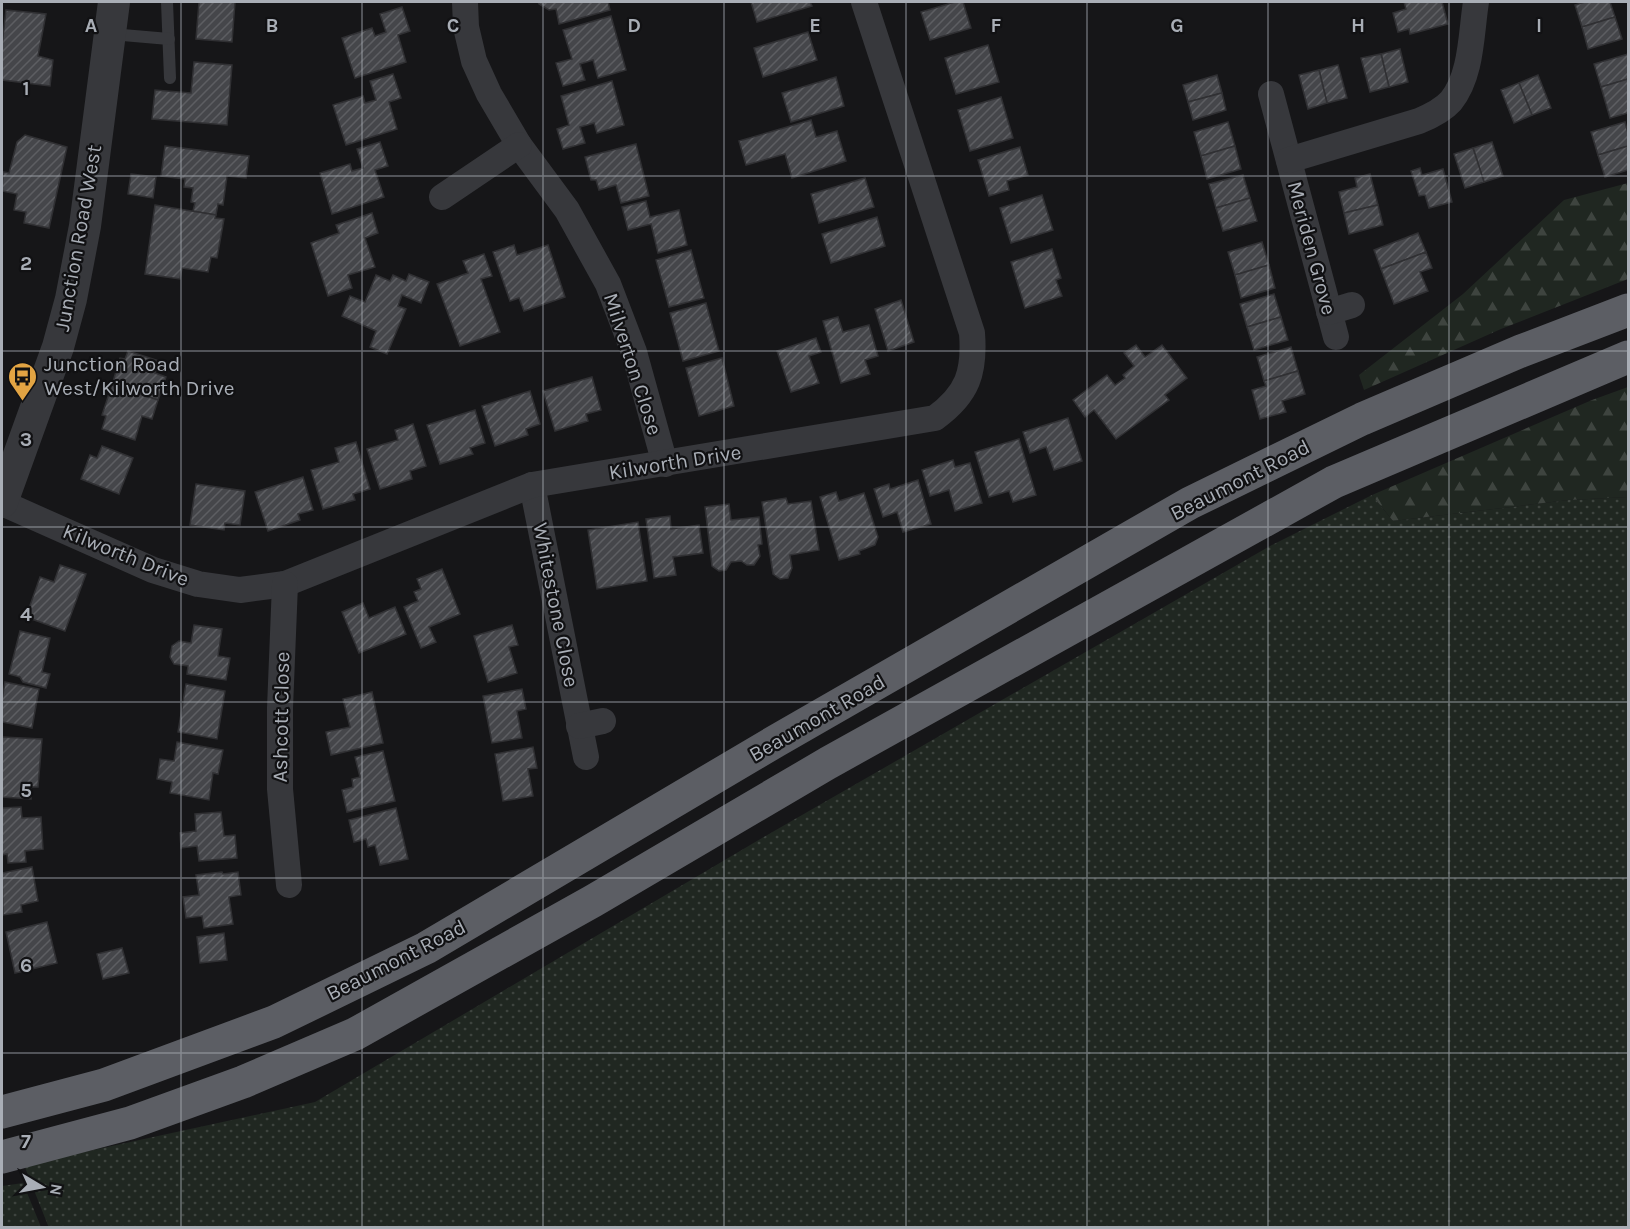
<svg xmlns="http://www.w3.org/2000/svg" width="1630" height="1229" font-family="Karla,sans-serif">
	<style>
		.grass { fill: url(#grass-dots) }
		.forest { fill: url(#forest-firs) }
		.building { fill: url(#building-hatch); stroke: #303033; stroke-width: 1.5 }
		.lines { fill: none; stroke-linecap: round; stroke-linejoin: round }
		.service { stroke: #37383c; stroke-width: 12 }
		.minor { stroke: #37383c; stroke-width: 26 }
		.tertiary { stroke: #37383c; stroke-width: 32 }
		.trunk { stroke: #5c5e64; stroke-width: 33 }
		.grid { fill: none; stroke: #a9aeb6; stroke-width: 1.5; stroke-opacity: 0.55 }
		.labels { text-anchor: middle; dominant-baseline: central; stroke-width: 4.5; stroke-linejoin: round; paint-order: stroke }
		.street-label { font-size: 21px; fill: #a9aeb6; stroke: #111113 }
		.poi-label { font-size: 21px; fill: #a9aeb6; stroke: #111113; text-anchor: start }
		.grid-label { font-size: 20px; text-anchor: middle; font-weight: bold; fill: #a9aeb6; stroke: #111113; stroke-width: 4.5; stroke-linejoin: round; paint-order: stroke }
	</style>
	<defs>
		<pattern id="grass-dots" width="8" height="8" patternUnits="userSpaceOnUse" patternTransform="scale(1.5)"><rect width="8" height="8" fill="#202721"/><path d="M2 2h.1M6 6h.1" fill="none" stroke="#3e443f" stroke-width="1.8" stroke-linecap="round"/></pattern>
		<pattern id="forest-firs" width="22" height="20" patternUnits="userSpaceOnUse" patternTransform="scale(1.5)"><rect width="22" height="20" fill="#202721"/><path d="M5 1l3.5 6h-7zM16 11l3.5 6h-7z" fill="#3e443f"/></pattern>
		<pattern id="building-hatch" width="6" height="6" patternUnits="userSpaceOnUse" patternTransform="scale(1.5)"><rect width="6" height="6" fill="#45464a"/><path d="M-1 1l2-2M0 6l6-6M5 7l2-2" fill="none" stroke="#5d5e62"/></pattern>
	</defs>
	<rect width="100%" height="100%" fill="#161618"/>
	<!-- grass -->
	<g class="grass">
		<path d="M1372 495 1393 521 1569 500 1628 497V1227L49 1228 24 1165 315 1102 762 838 1270 546Z"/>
		<path d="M23 1183 41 1227H2V1186Z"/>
	</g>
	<!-- forest -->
	<g class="forest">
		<path d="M1628 183V279L1501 329 1364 390 1359 375 1463 294 1564 200Z"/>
		<path d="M1628 387V497L1569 500 1393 521 1372 495 1592 400Z"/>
	</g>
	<!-- building -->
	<g class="building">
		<path d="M199 2H235L232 42 196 39Z"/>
		<path d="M538 2H608L610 10 559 24 556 9 549 10 539 4Z"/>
		<path d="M751 2H810L812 6 757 22Z"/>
		<path d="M955 2H963L971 28 930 40 921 12Z"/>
		<path d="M1404 2H1442L1448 24 1410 34 1409 29 1398 32 1393 13 1406 9Z"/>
		<path d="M1585 2H1610L1615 17 1582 27 1575 5Z"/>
		<path d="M402 7 410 31 398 35 406 62 355 78 342 38 372 28 375 36 386 32 380 14Z"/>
		<path d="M6 10 46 14 38 56 53 60 50 86 2 80V46Z"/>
		<path d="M611 16 626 70 598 78 593 60 580 64 585 80 563 86 556 63 572 59 563 30Z"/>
		<path d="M1615 17 1622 39 1588 49 1582 27Z"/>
		<path d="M808 32 817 60 763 77 754 48Z"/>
		<path d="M988 45 999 82 956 94 945 58Z"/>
		<path d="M1400 49 1408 82 1389 87 1381 54Z"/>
		<path d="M1381 54 1389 87 1370 92 1361 58Z"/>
		<path d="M1628 54V79L1601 87 1594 64Z"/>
		<path d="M194 62 232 65 227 125 152 119 155 90 191 93Z"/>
		<path d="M1338 65 1347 98 1327 103 1319 70Z"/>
		<path d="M1319 70 1327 103 1308 109 1299 75Z"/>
		<path d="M393 74 401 98 389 102 397 129 346 145 333 105 363 96 365 103 376 100 370 81Z"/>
		<path d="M1217 75 1222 93 1188 102 1183 85Z"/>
		<path d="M1538 75 1551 108 1532 115 1519 83Z"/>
		<path d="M836 77 844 106 791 122 782 93Z"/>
		<path d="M1628 79V113L1610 118 1601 87Z"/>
		<path d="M612 81 624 125 597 133 594 123 580 127 585 143 563 149 557 129 569 125 561 96Z"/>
		<path d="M1519 83 1532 115 1514 123 1501 90Z"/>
		<path d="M1222 93 1226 110 1193 120 1188 102Z"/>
		<path d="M1001 97 1013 138 970 151 958 110Z"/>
		<path d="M811 120 816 137 837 131 846 161 792 178 785 154 746 165 739 141Z"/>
		<path d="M1228 122 1235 146 1201 156 1194 132Z"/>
		<path d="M1625 122 1628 133V146L1598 155 1591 132Z"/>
		<path d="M25 135 67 147 49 228 24 223 26 212 14 210 17 194 2 191 3 172 9 173 17 142Z"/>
		<path d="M380 142 388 166 375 170 384 197 332 214 320 173 350 164 352 171 363 168 357 149Z"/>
		<path d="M1492 142 1503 176 1484 182 1473 148Z"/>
		<path d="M636 144 649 196 621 203 616 185 599 190 596 180H591L585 157Z"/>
		<path d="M165 146 249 156 246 178 227 176 223 205 218 204 216 215 193 211 195 203 191 202 193 188 184 187 185 179 161 176Z"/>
		<path d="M1235 146 1241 169 1207 179 1201 156Z"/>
		<path d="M1628 146V170L1605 177 1598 155Z"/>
		<path d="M1020 147 1028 175 1007 181 1009 190 989 196 978 160Z"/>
		<path d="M1473 148 1484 182 1465 188 1454 154Z"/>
		<path d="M1420 168 1422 175 1443 169 1452 202 1429 208 1425 195 1419 196 1411 171Z"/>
		<path d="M131 174 156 177 153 198 128 194Z"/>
		<path d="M1370 174 1378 205 1344 213 1339 192 1357 187 1355 178Z"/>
		<path d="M1243 175 1250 198 1216 208 1209 184Z"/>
		<path d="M865 178 874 207 819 223 811 194Z"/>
		<path d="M1042 195 1053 230 1011 243 1000 208Z"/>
		<path d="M1250 198 1257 221 1223 231 1216 208Z"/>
		<path d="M646 201 650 217 679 210 687 245 658 253 651 224 628 230 622 207Z"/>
		<path d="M155 205 216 215 215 218 224 219 217 258 211 257 208 272 182 268 180 279 145 274Z"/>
		<path d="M1378 205 1383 225 1349 234 1344 213Z"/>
		<path d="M372 213 378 233 365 238 375 267 348 275 352 288 328 296 311 243 339 233 336 225Z"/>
		<path d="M877 217 885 246 831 263 822 234Z"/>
		<path d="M1418 233 1426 252 1381 269 1374 250Z"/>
		<path d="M1262 242 1269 265 1235 275 1228 252Z"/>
		<path d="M514 245 517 255 548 245 565 297 524 311 519 298 510 301 493 252Z"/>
		<path d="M1052 249 1061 278 1056 280 1062 296 1025 308 1011 262Z"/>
		<path d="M691 250 704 298 669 307 656 260Z"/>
		<path d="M1426 252 1432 268 1420 272 1428 291 1394 304 1381 269Z"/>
		<path d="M484 254 492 276 481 279 500 332 460 346 437 284 468 273 463 261Z"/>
		<path d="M1269 265 1275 288 1241 298 1235 275Z"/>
		<path d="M409 274 429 282 421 303 402 295 398 306 406 309 387 354 370 347 376 331 342 316 350 296 365 302 376 275 390 281 393 275 406 281Z"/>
		<path d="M1274 294 1281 317 1247 327 1240 304Z"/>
		<path d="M901 300 914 342 888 351 875 309Z"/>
		<path d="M706 303 719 351 683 361 670 313Z"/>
		<path d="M838 317 843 332 869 325 878 356 865 360 870 374 841 383 823 321Z"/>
		<path d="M1281 317 1288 340 1254 350 1247 327Z"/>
		<path d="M816 338 821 352 809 356 819 383 791 392 777 351Z"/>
		<path d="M1136 345 1145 357 1162 345 1187 378 1165 395 1169 400 1116 439 1094 410 1085 417 1073 400 1107 375 1115 385 1125 378 1123 375 1134 366 1124 353Z"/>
		<path d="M1291 347 1298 371 1264 381 1257 357Z"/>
		<path d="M128 351 159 361 155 373 166 377 158 400 112 385 120 358 125 359Z"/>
		<path d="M722 358 734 406 699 416 686 368Z"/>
		<path d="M1298 371 1305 394 1282 401 1286 412 1260 419 1252 390 1266 386 1264 381Z"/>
		<path d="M592 377 601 410 586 414 588 421 555 431 543 391Z"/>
		<path d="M112 385 158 400 152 419 142 416 135 440 102 429 106 416 102 415Z"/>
		<path d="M530 391 540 424 526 429 528 435 495 446 482 406Z"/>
		<path d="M475 410 485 443 470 448 473 454 440 464 427 425Z"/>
		<path d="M1068 418 1082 461 1054 470 1046 447 1030 453 1023 432Z"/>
		<path d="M413 424 426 466 410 471 412 479 380 489 367 449 398 440 395 430Z"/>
		<path d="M1019 439 1036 495 1013 502 1009 491 989 497 975 452Z"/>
		<path d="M356 442 370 489 353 494 355 500 323 509 311 470 339 462 335 448Z"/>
		<path d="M102 446 133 458 119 494 81 479 90 455 97 458Z"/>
		<path d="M953 460 955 467 970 463 982 503 955 511 949 490 930 496 922 470Z"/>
		<path d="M303 477 313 510 298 514 300 520 268 531 255 492Z"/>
		<path d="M918 480 931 524 903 532 897 512 883 517 874 489 889 484 890 489Z"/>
		<path d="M196 484 245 491 240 525 225 523 224 530 190 525Z"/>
		<path d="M836 492 839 501 864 493 878 537 875 545 859 551 860 554 839 560 820 497Z"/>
		<path d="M786 498 788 504 811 501 819 550 790 555 792 568 788 578 780 579 773 574 762 502Z"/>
		<path d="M729 504 731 520 759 517 762 544 758 545 760 556 754 565H747L741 561 731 562 726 570 719 571 712 566 705 507Z"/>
		<path d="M670 516 671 529 699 525 703 553 673 557 676 575 654 578 646 519Z"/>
		<path d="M638 522 647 581 597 589 588 530Z"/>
		<path d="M60 565 86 574 65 631 26 617 40 577 54 582Z"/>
		<path d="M442 569 460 614 429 627 436 642 421 648 404 607 418 601 414 592 421 589 417 579Z"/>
		<path d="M363 603 369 618 395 607 406 634 359 653 342 612Z"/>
		<path d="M194 625 222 629 218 656 230 658 226 680 187 674 188 666 174 664 170 657 172 646 179 641 191 643Z"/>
		<path d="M512 625 518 645 509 647 517 673 488 682 474 636Z"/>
		<path d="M20 631 50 638 42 672 50 674 46 688 23 682 20 677 9 674Z"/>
		<path d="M5 682 39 689 32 728 2 722V700Z"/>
		<path d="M186 684 225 691 217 739 178 732Z"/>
		<path d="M522 689 526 709 517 711 522 738 492 743 483 696Z"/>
		<path d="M372 692 383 743 331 755 326 732 350 727 343 699Z"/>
		<path d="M2 737 42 739 38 787H31V799L2 797Z"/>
		<path d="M177 742 223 750 218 774 213 773 209 800 170 793 172 782 157 779 160 759 174 761Z"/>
		<path d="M533 747 537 768 528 769 533 796 503 801 495 754Z"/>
		<path d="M383 751 395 801 347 812 342 790 353 787 352 779 360 777 355 757Z"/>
		<path d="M21 807 22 818 41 817 43 849 25 851 26 862 8 863 7 854 2 855V808Z"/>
		<path d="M396 808 408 859 380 865 375 845 368 847 366 839 354 842 349 820Z"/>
		<path d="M221 812 224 836 235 835 237 858 199 861 197 846 181 848 180 833 196 831 195 814Z"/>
		<path d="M32 867 38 901 21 905 22 912 3 915 2 873Z"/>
		<path d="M222 872 223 874 238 872 241 895 229 897 233 924 204 928 202 916 186 918 183 897 199 895 196 875Z"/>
		<path d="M47 922 57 963 15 973 6 932Z"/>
		<path d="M224 933 227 960 200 963 197 937Z"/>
		<path d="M122 948 129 973 103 979 97 954Z"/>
	</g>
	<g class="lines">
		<!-- service -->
		<g class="service">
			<path d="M167 2 170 78"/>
			<path d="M111 34 169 39"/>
		</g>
		<!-- minor -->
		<g class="minor">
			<path d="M465 2 466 27 474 61 489 94 519 145 567 210 608 284 634 352 665 464"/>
			<path d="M1271 94 1336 337"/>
			<path d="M1289 160 1419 121C1431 116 1443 110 1451 101 1472 75 1471 33 1476 2"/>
			<path d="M442 197 519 145"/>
			<path d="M1329 312 1352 305"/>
			<path d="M532 485 586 757"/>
			<path d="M2 503 153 570 198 584 240 590 285 584 532 485 935 418C968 394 975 372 972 333L864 2"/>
			<path d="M285 584 280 708V789L289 885"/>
			<path d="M579 726 603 721"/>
		</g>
		<!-- tertiary -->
		<path class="tertiary" d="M2 502 58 347 71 299 85 226 114 2"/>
		<!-- trunk -->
		<g class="trunk">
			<path d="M2 1112 104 1085 274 1022 426 948 776 741 1190 503 1362 419 1521 351 1628 310"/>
			<path d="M2 1157 130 1123 243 1082 355 1034 593 901 828 763 1334 482 1628 357"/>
		</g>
	</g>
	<!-- grid -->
	<path class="grid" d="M181 2V1228M362 2V1228M543 2V1228M724 2V1228M906 2V1228M1087 2V1228M1268 2V1228M1449 2V1228M2 176H1628M2 351H1628M2 527H1628M2 702H1628M2 878H1628M2 1053H1628"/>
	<!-- icons -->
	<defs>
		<symbol id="bus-pin" viewBox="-11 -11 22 30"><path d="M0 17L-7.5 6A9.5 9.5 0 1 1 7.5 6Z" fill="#e2a443" stroke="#111113"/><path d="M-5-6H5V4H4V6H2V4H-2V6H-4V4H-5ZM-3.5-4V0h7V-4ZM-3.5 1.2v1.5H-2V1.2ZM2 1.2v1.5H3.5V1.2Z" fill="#111"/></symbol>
	</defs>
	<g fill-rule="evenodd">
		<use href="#bus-pin" x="6" y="360" width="33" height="45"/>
	</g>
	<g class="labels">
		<!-- street labels -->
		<g class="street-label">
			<text transform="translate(78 238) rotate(-80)">Junction Road West</text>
			<text transform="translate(1312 248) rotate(75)">Meriden Grove</text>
			<text transform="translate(633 364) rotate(72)">Milverton Close</text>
			<text transform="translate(675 462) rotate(-9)">Kilworth Drive</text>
			<text transform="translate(1240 480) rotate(-27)">Beaumont Road</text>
			<text transform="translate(126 555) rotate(22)">Kilworth Drive</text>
			<text transform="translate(556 605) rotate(79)">Whitestone Close</text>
			<text transform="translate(281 717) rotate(-89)">Ashcott Close</text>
			<text transform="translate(817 718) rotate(-30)">Beaumont Road</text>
			<text transform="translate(396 960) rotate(-27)">Beaumont Road</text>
		</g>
		<!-- poi labels -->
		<g class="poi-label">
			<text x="44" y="364">Junction Road<tspan x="44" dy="24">West/Kilworth Drive</tspan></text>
		</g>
	</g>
	<g class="grid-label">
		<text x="91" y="32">A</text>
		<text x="272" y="32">B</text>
		<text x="453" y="32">C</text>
		<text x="634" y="32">D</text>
		<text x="815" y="32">E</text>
		<text x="996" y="32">F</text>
		<text x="1177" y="32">G</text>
		<text x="1358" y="32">H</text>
		<text x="1539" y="32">I</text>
		<text x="26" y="95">1</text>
		<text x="26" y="270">2</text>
		<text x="26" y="446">3</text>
		<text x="26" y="621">4</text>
		<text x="26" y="797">5</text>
		<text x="26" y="972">6</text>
		<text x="26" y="1148">7</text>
	</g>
	<!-- border -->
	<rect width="1630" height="1229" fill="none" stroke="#a9aeb6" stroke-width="6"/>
	<!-- north arrow -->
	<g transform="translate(42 1187) rotate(100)" stroke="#111113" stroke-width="4.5" paint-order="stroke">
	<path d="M0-4.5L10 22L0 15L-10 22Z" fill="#a9aeb6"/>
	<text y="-9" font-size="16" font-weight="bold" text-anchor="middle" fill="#a9aeb6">N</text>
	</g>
</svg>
